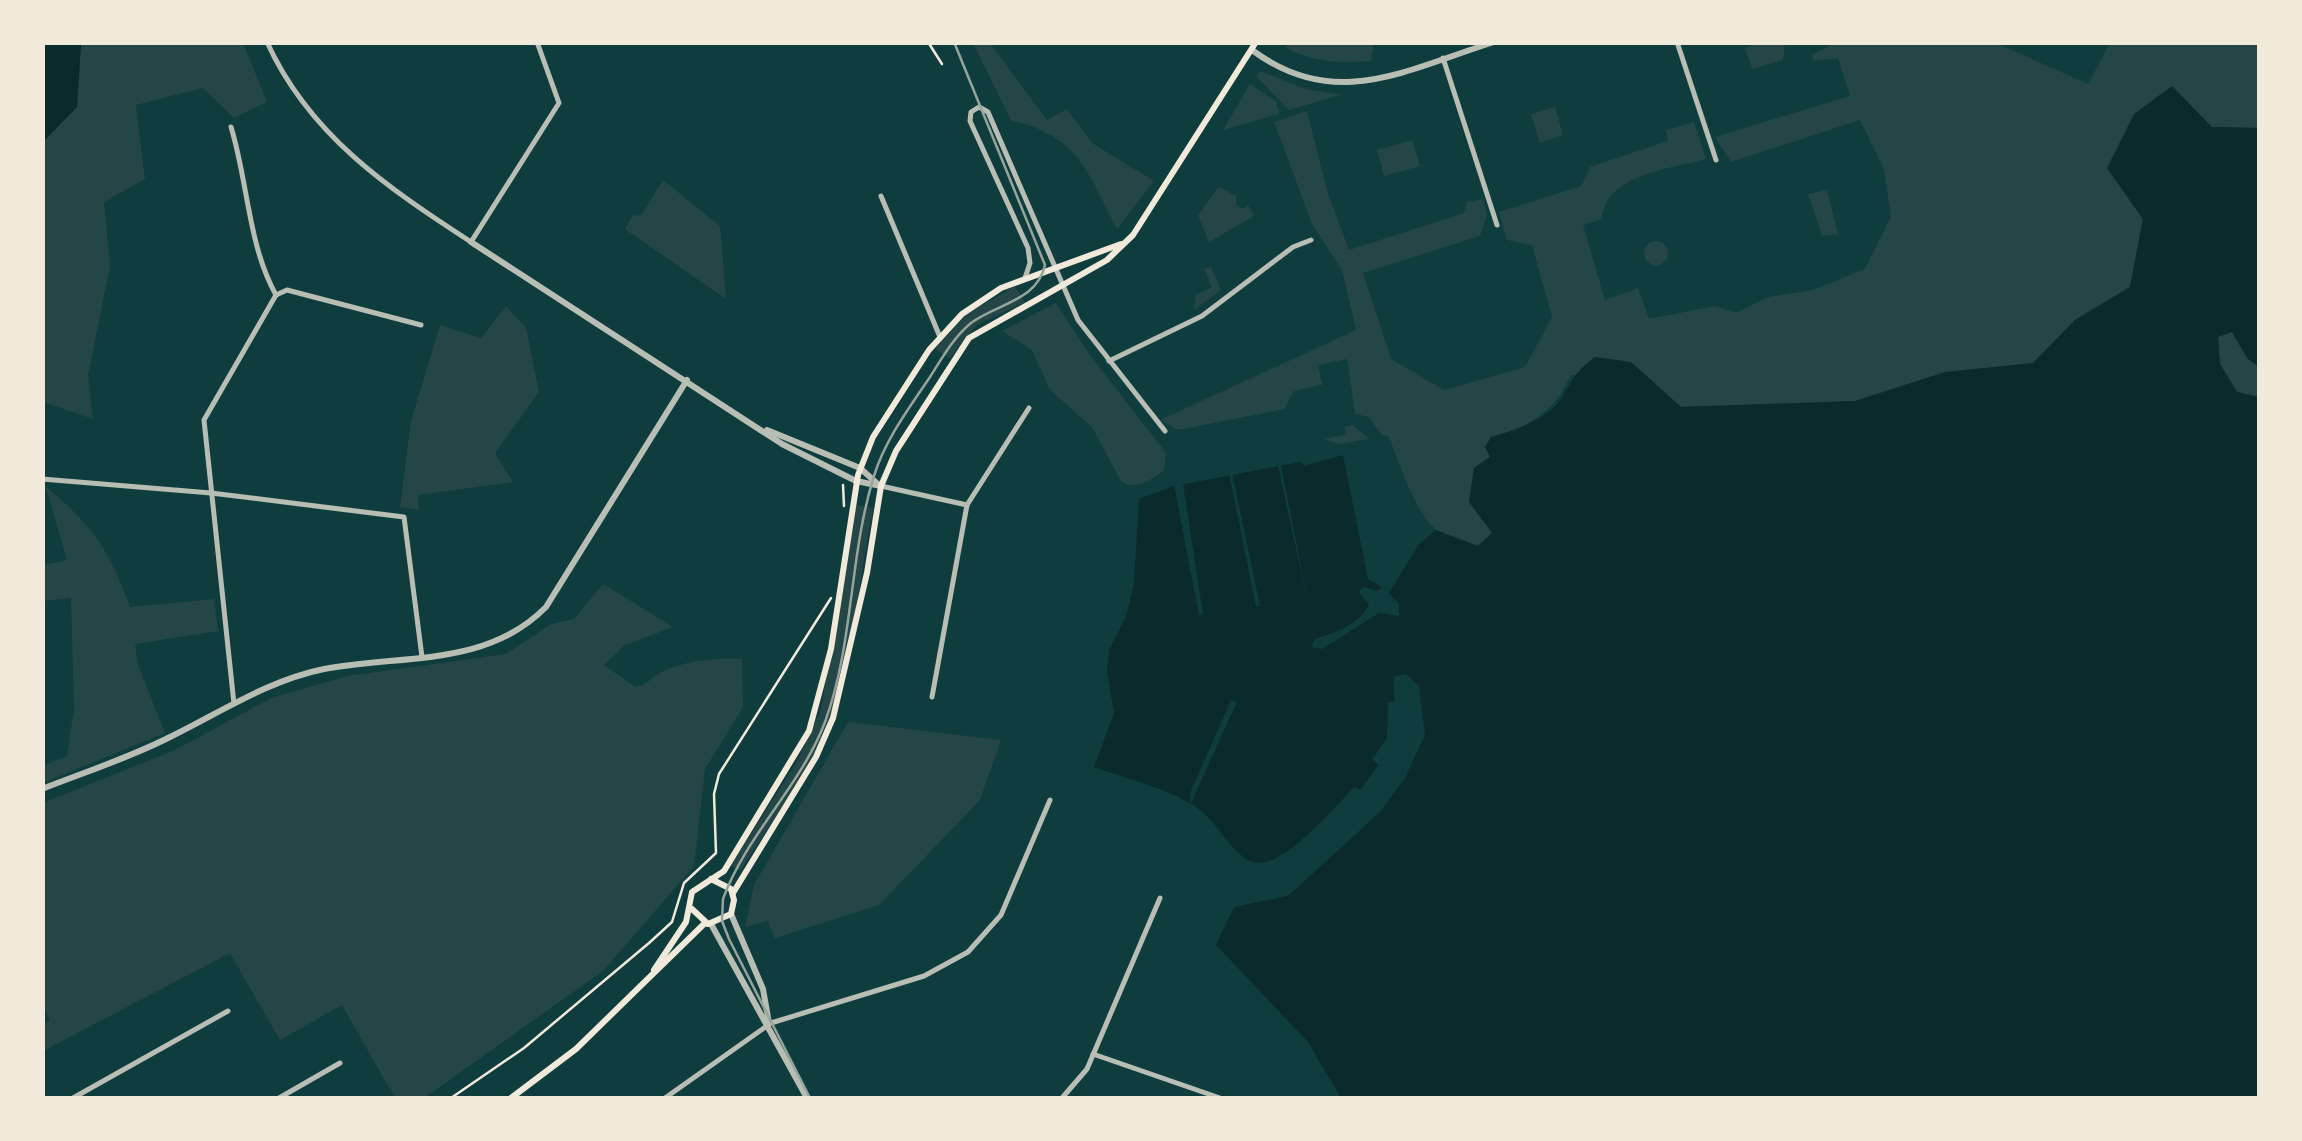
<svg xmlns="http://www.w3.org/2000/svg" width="2302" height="1141" font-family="'Public Sans',sans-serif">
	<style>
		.green { fill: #244646 }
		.water { fill: #0a2a2b }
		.pier { fill: #0f3d3e }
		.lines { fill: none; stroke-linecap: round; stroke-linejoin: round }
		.path { stroke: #f1e9da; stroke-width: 2.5 }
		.minor { stroke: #b8beb3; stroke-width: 5 }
		.tertiary { stroke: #b8beb3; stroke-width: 6 }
		.secondary { stroke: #f1e9da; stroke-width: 6 }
		.tram { stroke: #97a49c; stroke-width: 2.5 }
	</style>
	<rect width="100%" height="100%" fill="#0f3d3e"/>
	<!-- green -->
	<g class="green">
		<path d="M81 43H243L267 102 234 118 203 88 136 105 145 179 104 202 110 266 88 376 93 419 43 402 42 142 77 107Z"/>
		<path d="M973 43H990L1047 120 1067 109 1092 143 1154 181 1117 229C1087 172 1080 137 1011 120Z"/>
		<path d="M1290 43V42L1374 43 1371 61C1340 63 1315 63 1286 48Z"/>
		<path d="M1757 43H1785L1783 60 1752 69 1745 49Z"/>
		<path d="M1834 43H1996L2088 84 2110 43H2259L2260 128 2211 127 2172 86 2107 168 2143 219 2130 287 2075 320 2034 363 1855 401 1681 407 1631 362 1570 376C1556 411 1527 428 1491 437L1485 447 1490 457 1474 468 1470 502 1493 533 1478 546C1419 545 1408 479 1388 436L1382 435 1369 417 1355 414 1347 359 1318 365 1322 385 1294 391 1284 409 1178 430 1160 420 1356 330 1342 270 1312 224 1274 122 1307 111 1328 194 1349 250 1464 213 1467 202 1483 199 1487 215 1480 236 1363 273 1391 359 1444 390 1525 367 1552 317 1532 245 1507 240 1499 212 1581 186 1590 167 1668 141 1666 130 1694 122 1706 159C1671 169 1605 174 1602 219L1583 225 1605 300 1638 288 1649 319 1715 306 1736 313 1768 297 1813 290 1865 269 1891 217 1884 169 1860 120 1731 162 1715 137 1850 96 1838 58 1814 61 1812 55Z"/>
		<path d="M1260 71 1306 89 1340 95 1289 110 1256 76Z"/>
		<path d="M1250 84 1276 101 1279 114 1223 130Z"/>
		<path d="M1555 107 1563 135 1540 143 1531 114Z"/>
		<path d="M1412 140 1420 166 1384 176 1377 150Z"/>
		<path d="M663 180 720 226 726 299 625 229 633 215 641 216Z"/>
		<path d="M1219 187 1236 196V205L1243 209 1248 205 1254 216 1209 242 1198 215Z"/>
		<path d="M1827 190 1838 234 1822 236 1808 194Z"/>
		<circle cx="1656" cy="253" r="12"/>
		<path d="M1211 267 1221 290 1194 310 1196 295 1212 287 1204 269Z"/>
		<path d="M1015 286 1025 302 977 325 950 358 935 349 966 315Z"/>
		<path d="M1056 303 1089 354 1166 453 1164 471C1150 479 1137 492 1121 481L1092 427 1050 390 1032 350 1002 331Z"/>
		<path d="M506 306 526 328 539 392 495 453 513 482 418 495 419 510 400 507 411 421 440 325 481 338Z"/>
		<path d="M2232 331 2247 358 2259 367V397L2237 392 2220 364 2218 337Z"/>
		<path d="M1353 425 1369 439 1338 444 1325 439 1345 435V427Z"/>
		<path d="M46 487C91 523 111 553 130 607L214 599 218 631 135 644 138 665 165 733 43 783V766L67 756 74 709 71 598 43 601V565L67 560Z"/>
		<path d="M856 505 873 508C858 585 852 667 821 740 801 786 767 829 740 871L731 865 797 762 821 709Z"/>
		<path d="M603 584 673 627 625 645 604 665 635 687C648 685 651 677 662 672 687 660 715 658 742 659L743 707 705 769 694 866 603 971 424 1098H395L342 1005 280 1040 230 953 43 1051V1025L50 1020 42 1004 43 803 175 750 271 698 347 676 506 654 551 624 574 619Z"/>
		<path d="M848 722 1001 740 980 800 879 905 775 938 768 921 745 927 754 885Z"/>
	</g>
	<!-- water -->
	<g class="water">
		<path d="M43 42 81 44 77 107 43 142Z"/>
		<path d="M2172 86 2212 127 2259 128V367L2247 358 2232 332 2218 337 2220 364 2237 392 2259 397V1098H1341L1308 1042 1216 945 1234 907 1288 896 1380 812 1405 778 1425 735 1419 686 1406 674 1394 677C1392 690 1396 704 1395 718 1394 745 1376 769 1360 790L1354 787C1334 808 1276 878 1248 860 1228 848 1219 825 1200 810 1172 789 1127 779 1094 767L1114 713 1107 672 1109 650 1127 614 1134 583 1139 499 1174 486 1301 462 1304 466 1343 455 1368 579 1381 587 1378 591 1363 587 1359 592 1369 605C1359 625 1335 633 1315 639L1311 647 1322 649 1379 613 1399 616V604L1389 593 1419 544 1436 530 1478 546 1492 533 1469 502 1474 468 1490 457 1485 447 1491 437C1512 432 1548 419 1561 399 1575 377 1572 375 1595 357L1631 362 1681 407 1855 401 1945 372 2033 363 2075 320 2130 287 2143 219 2107 168 2134 114Z"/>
	</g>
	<!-- pier -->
	<g class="pier">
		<path d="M1281 464V466L1310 612 1278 466Z"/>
		<path d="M1232 473 1260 606 1256 607 1229 473Z"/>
		<path d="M1183 484 1203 614 1199 615 1174 485Z"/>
		<path d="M1231 700 1237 702 1189 807 1191 791Z"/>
		<path d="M1388 702H1400V721L1395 747 1382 767 1372 760 1387 738Z"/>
	</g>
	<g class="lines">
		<!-- path -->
		<g class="path">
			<path d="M928 42 942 64"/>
			<path d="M843 485 844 506"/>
			<path d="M451 1098 524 1048 649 943 672 922 684 883 716 853 714 794 719 774 831 598"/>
		</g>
		<!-- minor -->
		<g class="minor">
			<path d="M267 42C309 135 388 188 471 242L559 103 537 42"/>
			<path d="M1677 42 1716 160"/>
			<path d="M1443 58 1497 225"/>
			<path d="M231 127C248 182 248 245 276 295L204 420 234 704"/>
			<path d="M881 196 940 337"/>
			<path d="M1025 278 1030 263 1028 248 970 121 971 112 979 107 988 112 1078 320 1165 431"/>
			<path d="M276 295 287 290 421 325"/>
			<path d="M1109 361 1202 316 1293 247 1311 240"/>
			<path d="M42 479 211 493 404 517 422 657"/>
			<path d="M881 486 967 505 1029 408"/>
			<path d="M932 697 967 505"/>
			<path d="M1093 1054 1220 1098"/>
			<path d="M73 1098 228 1011"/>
			<path d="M279 1098 340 1063"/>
			<path d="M665 1098 771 1023 924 976 968 952 1001 915 1050 800"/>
			<path d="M1062 1098 1087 1069 1160 898"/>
		</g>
		<!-- tertiary -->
		<g class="tertiary">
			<path d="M1252 50C1335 112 1405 70 1494 42"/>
			<path d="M471 242 782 444 856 481 881 486"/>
			<path d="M767 430 860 468 880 486"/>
			<path d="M42 789C85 772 129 758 170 737 219 713 269 680 324 669 402 654 486 668 546 607L687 380"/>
			<path d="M731 914 763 989 769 1023"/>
			<path d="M711 924 807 1098"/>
		</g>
		<!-- secondary -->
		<g class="secondary">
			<path d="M733 893 816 757 833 718 867 573 881 486 896 451 969 338 1107 260 1133 235 1256 42"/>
			<path d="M692 909 708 924 731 914 734 900 731 889 711 879"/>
			<path d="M654 970 686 922 692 892 724 871 809 731 831 649 858 475 873 437 929 350 962 314 1001 288 1121 244"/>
			<path d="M511 1098 576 1049 705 923"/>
		</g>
		<!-- tram -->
		<path class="tram" d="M810 1098 729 939 722 921 723 899C746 835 801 786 825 722 854 643 849 555 874 476 885 440 909 408 930 377 942 358 953 338 971 323 998 303 1037 301 1045 265L954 42"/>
	</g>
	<!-- border -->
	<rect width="2302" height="1141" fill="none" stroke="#f1e9da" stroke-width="90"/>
</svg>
